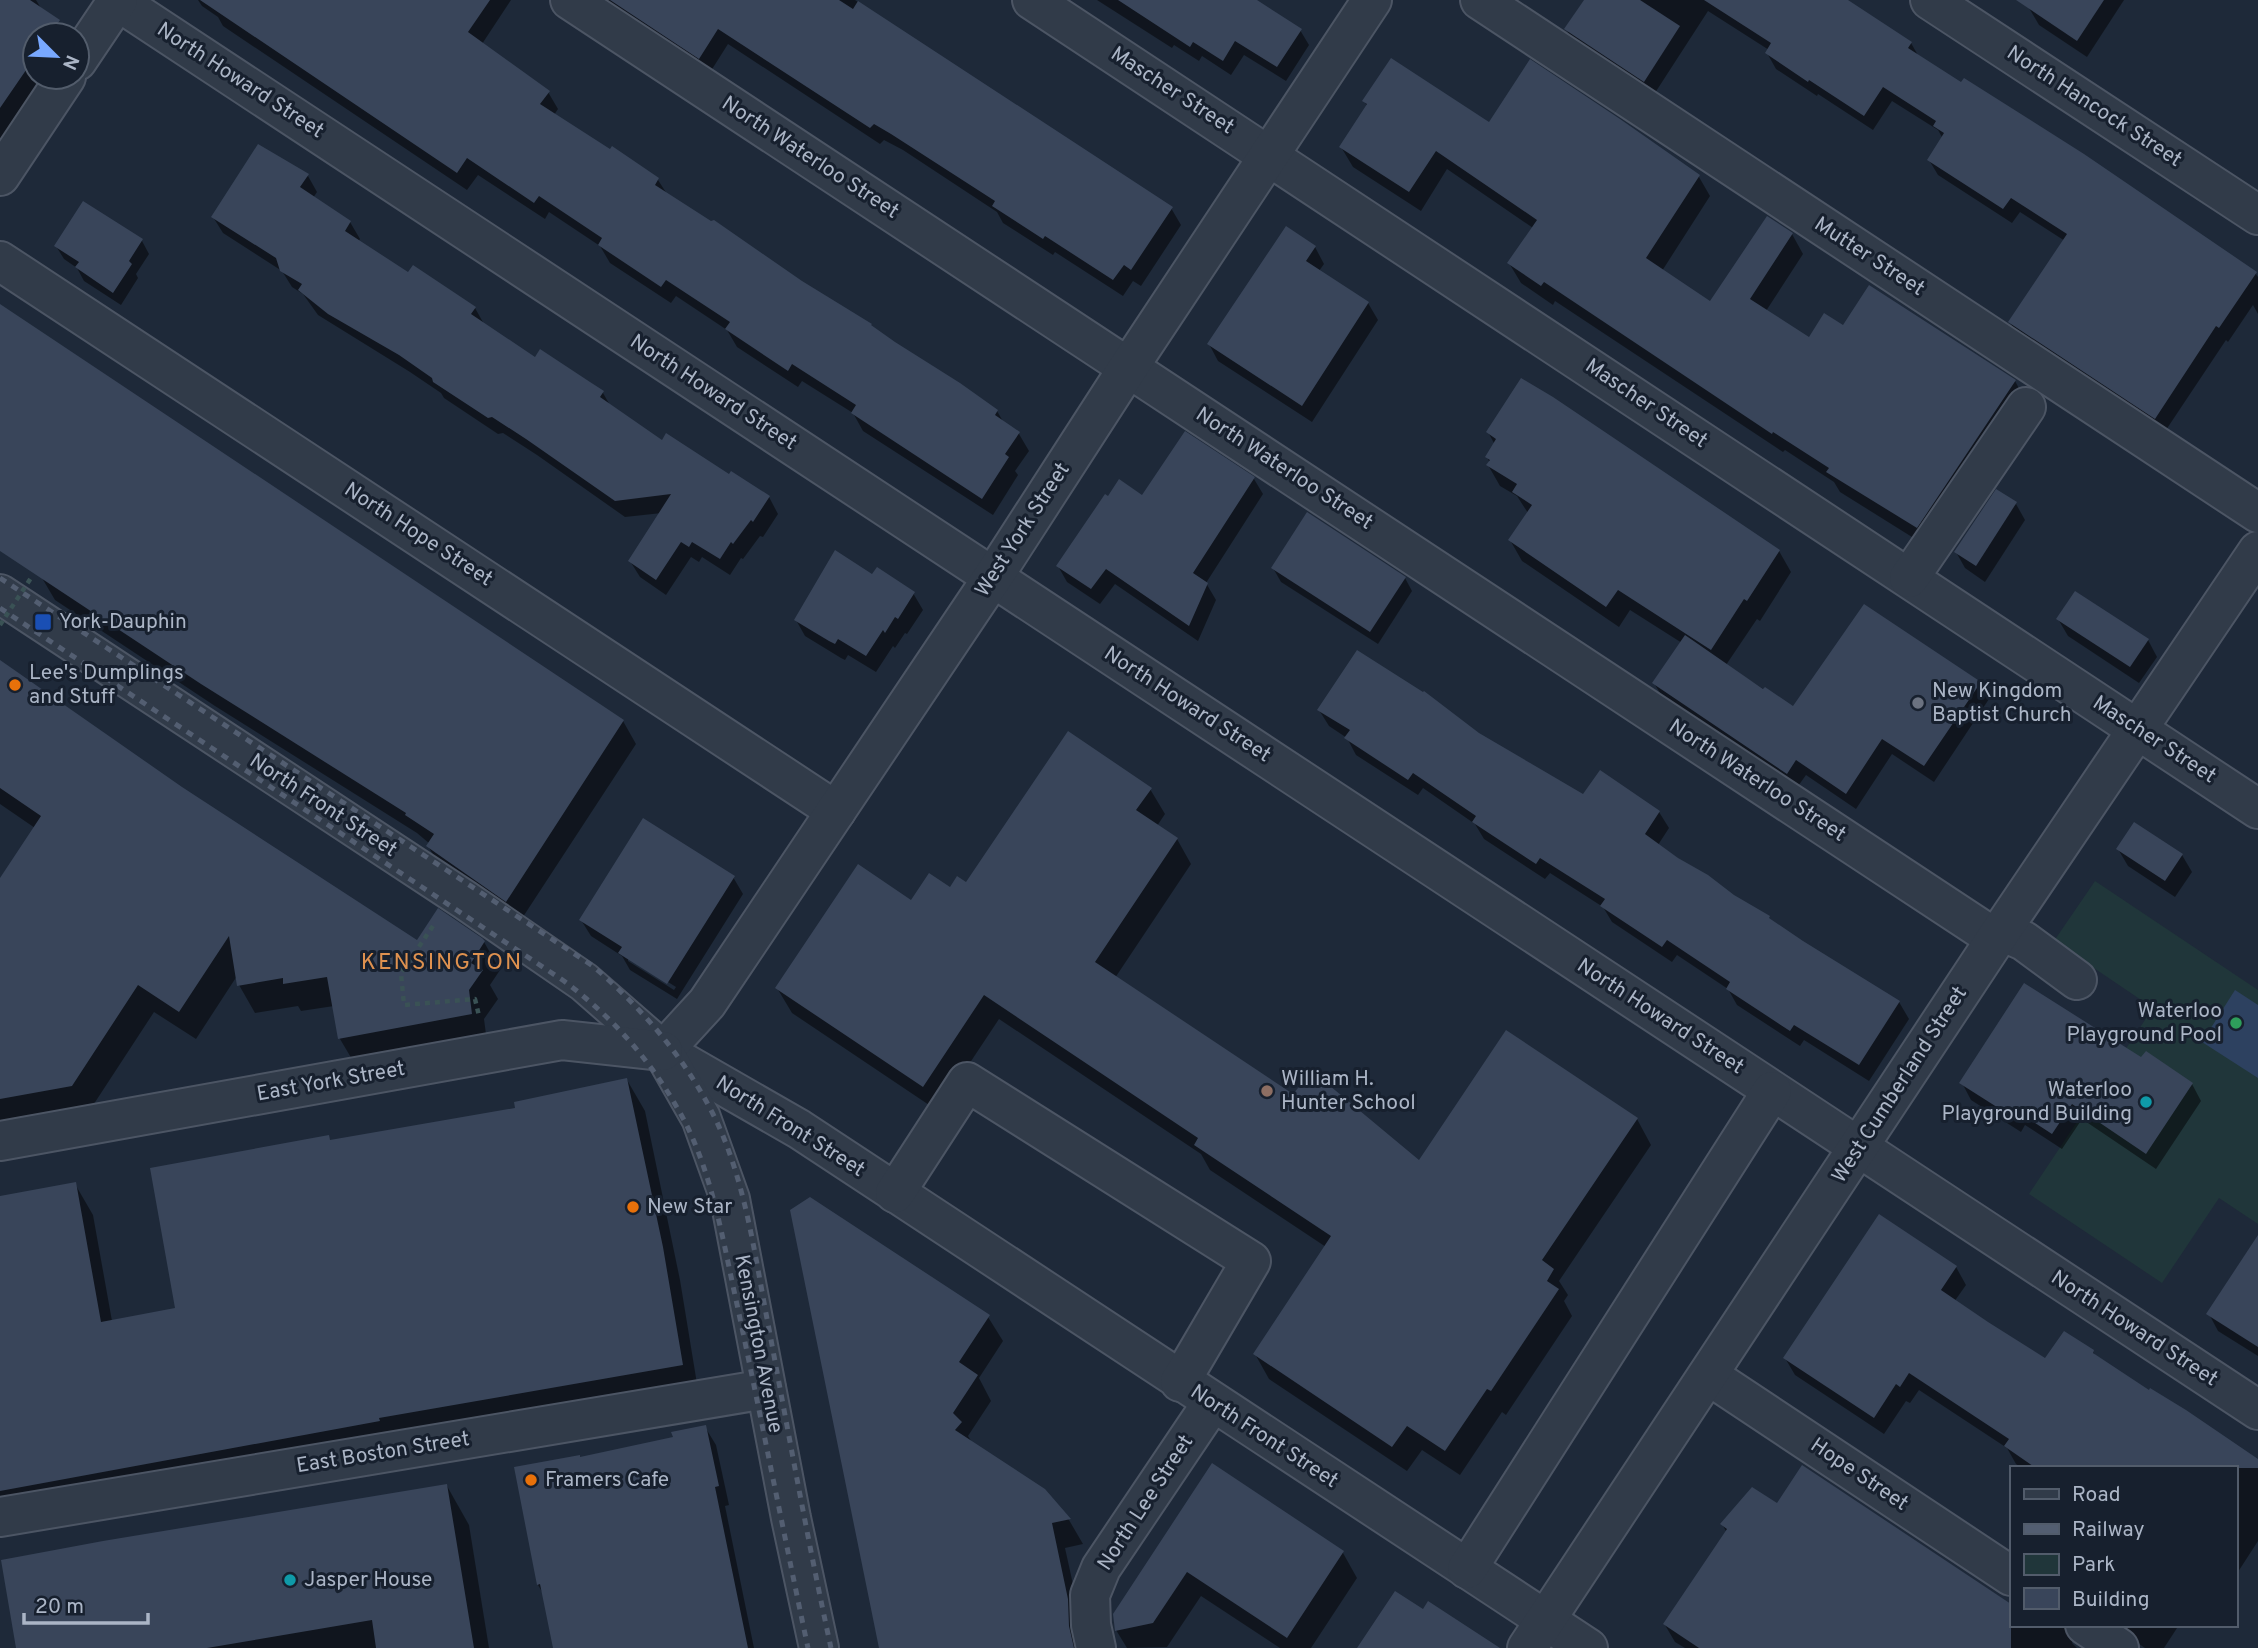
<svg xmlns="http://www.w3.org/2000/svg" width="2258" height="1648" font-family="Overpass,sans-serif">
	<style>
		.green { fill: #20363a }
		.water { fill: #2d4160 }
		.shadow { fill: #0007; fill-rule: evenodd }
		.building { fill: #39455a }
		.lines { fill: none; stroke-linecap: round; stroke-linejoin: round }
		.minor-casing { stroke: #4c5564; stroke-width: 42 }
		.path { stroke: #3a5255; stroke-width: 4.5; stroke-dasharray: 5 5; stroke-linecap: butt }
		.minor { stroke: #313b49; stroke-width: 38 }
		.rail { stroke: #535e71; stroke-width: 5; stroke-dasharray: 7 7; stroke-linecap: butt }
		.path-bridge { stroke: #3a5255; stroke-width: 4.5; stroke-dasharray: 5 5; stroke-linecap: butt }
		.transit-dot { fill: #1a4fb4; stroke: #17202e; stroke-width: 2.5 }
		.food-dot { fill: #e8710a; stroke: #17202e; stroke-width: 2.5 }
		.worship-dot { fill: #6b7280; stroke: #17202e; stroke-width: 2.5 }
		.leisure-dot { fill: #2e9e5b; stroke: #17202e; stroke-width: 2.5 }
		.education-dot { fill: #8d6e63; stroke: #17202e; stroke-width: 2.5 }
		.culture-dot { fill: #0f9aa8; stroke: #17202e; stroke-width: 2.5 }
		.labels { text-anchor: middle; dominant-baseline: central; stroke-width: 6; stroke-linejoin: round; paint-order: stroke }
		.street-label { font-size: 21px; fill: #abb5c6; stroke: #17202e }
		.poi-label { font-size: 21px; fill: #abb5c6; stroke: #17202e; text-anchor: start }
		.neighbourhood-label { font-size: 23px; letter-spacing: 2px; fill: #de914f; stroke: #17202e }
	</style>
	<rect width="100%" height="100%" fill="#1e2939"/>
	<!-- green -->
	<path class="green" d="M2095 881 2258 990V1224L2219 1198 2162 1283 2029 1194 2153 1008 2054 941Z"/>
	<!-- water -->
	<path class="water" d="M2235 990 2258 1005V1078L2202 1042Z"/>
	<!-- shadow -->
	<g class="shadow">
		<path d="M0 0H36L42 10 58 21 67 35H35V77H47L0 147Z"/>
		<path d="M198 0H511L482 44 548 92 558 109 554 115 611 151 613 148 658 180 667 194 997 411 1004 423 1019 434 1029 451 1015 471 1018 475 993 515 863 431 853 413 802 381 798 387 737 347 727 330 676 296 671 303 610 263 600 246 549 212 545 219 478 175 467 190 223 26 218 17 202 6Z"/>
		<path d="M597 0H855L1171 208 1181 225 1141 286 1133 281 1123 296 1055 252 1053 255 1003 223 997 212 903 150 884 140 880 144 728 44 709 74Z"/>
		<path d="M1097 0H1253L1300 30 1309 45 1286 81 1244 55 1231 75 1202 56 1199 61 1174 45 1172 48Z"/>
		<path d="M1586 0H1844L1911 43 1919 57 2255 273 2258 277V314L2253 305 2228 342 2226 340 2164 433 2018 337 2010 322 2065 241 2020 212 2012 223 1938 175 1929 160 1943 139 1938 130 1892 101 1873 130 1818 94 1817 96 1776 69 1767 53 1769 50 1708 11 1653 96 1575 44 1566 29Z"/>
		<path d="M2034 0H2124L2087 57 2039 25 2029 8Z"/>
		<path d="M1364 101 1489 125 1619 120 1699 177 1710 196 1662 271 1711 304 1792 234 1803 254 1766 311 1809 339 1843 328 2015 381 2026 401 1928 547 1840 492 1834 482 1785 450 1783 452 1555 301 1553 305 1521 283 1509 263 1533 228 1447 169 1421 211 1353 167 1341 147 1368 107Z"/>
		<path d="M308 176 317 192 313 198 350 222 360 239 358 242 409 275 475 308 484 324 536 359 603 393 611 407 662 442 769 497 778 514 763 537 760 536 743 559 741 558 730 575 702 557 699 562 691 557 666 595 640 577 630 561 662 513 625 517 537 455 503 433 498 434 444 398 441 393 410 372 318 315 303 294 292 287 282 271 223 233 213 217Z"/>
		<path d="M142 241 149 254 136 274 138 278 121 305 84 281 77 268 64 259 56 246Z"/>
		<path d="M1315 247 1324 264 1319 271 1368 303 1378 320 1312 422 1218 361 1209 344Z"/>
		<path d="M0 306 623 721 636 744 519 923 441 868 428 846 430 844 417 833 215 706 55 600 42 578 0 547Z"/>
		<path d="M1488 432 1779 551 1791 572 1760 621 1757 619 1726 665 1793 708 1979 683 1989 699 1934 782 1892 754 1856 809 1806 775 1796 789 1664 700 1654 683 1682 643 1630 610 1619 627 1522 561 1510 540 1528 513 1517 496 1500 486 1488 465 1490 463 1487 457 1495 445Z"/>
		<path d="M1186 434 1254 479 1263 494 1206 583 1216 600 1198 641 1115 584 1100 604 1067 582 1058 566 1143 498Z"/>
		<path d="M2016 504 2025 520 1985 582 1965 568 1956 552Z"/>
		<path d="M1273 568 1405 578 1412 591 1378 644 1281 582Z"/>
		<path d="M873 577 913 593 923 610 907 634 905 633 895 648 893 646 876 672 848 655 845 660 841 658 805 636 796 620Z"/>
		<path d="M2058 619 2148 640 2157 657 2139 683 2068 636Z"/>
		<path d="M0 662 181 789 417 942H484L500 970 490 985 498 999 484 1019 487 1042 356 1066 340 1039 334 1006 301 1011 298 1006 255 1013 239 985 237 976 196 1039 154 1012 88 1113 0 1129V882L35 828 0 804Z"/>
		<path d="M1319 710 1478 734 1584 797 1659 812 1669 828 1658 845 1734 897 1768 917 1771 922 1899 1002 1909 1019 1869 1081 1804 1040 1800 1046 1737 1005 1728 989 1677 955 1672 962 1612 922 1603 907 1550 873 1545 879 1484 839 1475 824 1423 788 1418 795 1356 755 1347 738 1329 726Z"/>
		<path d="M1150 789 1165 814 1157 826 1177 839 1191 864 1115 978 1293 1096 1419 1162 1637 1119 1651 1145 1559 1281 1568 1295 1564 1301 1572 1316 1506 1415 1502 1412 1460 1475 1422 1450 1407 1471 1269 1379 1255 1354 1326 1247 1210 1170 1201 1154 999 1019 938 1111 792 1013 777 988 912 902 967 885Z"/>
		<path d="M2118 849 2182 855 2192 872 2175 897 2128 866Z"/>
		<path d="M733 877 743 894 677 999 630 970 622 956 591 936 581 920ZM628 957 676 987 674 990 628 961Z"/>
		<path d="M2141 1060 2192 1084 2201 1101 2156 1169 2082 1119 2062 1149 2025 1125 2021 1132 1971 1100 1962 1083Z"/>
		<path d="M627 1080 645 1111 680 1280 699 1396 0 1512V1198L75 1184 93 1215 112 1321 177 1310 517 1110Z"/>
		<path d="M792 1211 988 1317 1003 1341 979 1378 991 1401 968 1436 973 1444 1043 1491 1069 1520 1083 1544 1065 1548 1082 1625 1083 1648H880Z"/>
		<path d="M2258 1262V1356L2218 1331 2209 1314Z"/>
		<path d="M1956 1267 1966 1285 1954 1302 2045 1361 2093 1352 2097 1358 2258 1460V1541L2236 1575 2235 1468H2022L2016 1464 2007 1448 1919 1390 1910 1403 1906 1401 1884 1434 1795 1375 1785 1358Z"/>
		<path d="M705 1427 716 1445 729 1505 725 1506 754 1648H555L544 1595 538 1585 580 1459 675 1438Z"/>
		<path d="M1212 1466 1343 1553 1357 1578 1311 1648H1280L1201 1596 1167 1647 1127 1648 1116 1630Z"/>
		<path d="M447 1486 469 1525 489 1648H19Z"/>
		<path d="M1777 1506 2008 1604 2011 1599V1625H2082L2076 1631 2072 1643 2077 1648H1685L1675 1642 1665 1625 1727 1533 1722 1524Z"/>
		<path d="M2111 1625H2179L2164 1648H2145Z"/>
	</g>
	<!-- building -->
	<g class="building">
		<path d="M0 0H30L60 20 50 35H35V57L0 108Z"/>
		<path d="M200 0H490L468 32 550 91 540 104 610 149 612 146 659 178 655 185 711 221 714 220 802 281 872 324 871 325 895 342 960 383 998 410 995 415 1020 432 1005 454 1009 457 982 499 851 413 856 405 792 364 788 371 725 329 730 322 666 280 661 287 598 245 602 238 539 196 534 203 467 158 457 173Z"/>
		<path d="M610 0H839L853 9 858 1 1173 207 1131 270 1124 265 1113 280 1045 236 1043 239 992 206 995 201 891 134 874 124 870 128 718 29 699 59Z"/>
		<path d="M1118 0H1257L1302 29 1277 67 1235 41 1223 61 1193 42 1190 47Z"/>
		<path d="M1584 0H1640L1680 26 1644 82 1564 29Z"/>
		<path d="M1704 0H1848L1912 42 1908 48 1961 82 1964 78 2084 154 2257 272 2219 328 2216 326 2155 419 2008 322 2067 234 2011 198 2003 209 1927 160 1944 133 1933 126 1936 121 1883 87 1864 116 1809 80 1808 82 1765 53 1771 43Z"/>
		<path d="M2016 0H2104L2077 41Z"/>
		<path d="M1391 58 1489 122 1530 59 1620 119 1700 175 1646 258 1710 301 1767 216 1793 233 1750 299 1809 337 1824 313 1843 325 1869 285 2016 380 1917 528 1826 472 1829 468 1773 432 1772 434 1544 282 1541 286 1507 263 1537 220 1436 151 1409 192 1339 147 1367 104 1362 101Z"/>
		<path d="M258 144 309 174 300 187 351 221 345 231 408 272 413 265 476 307 471 314 535 357 540 349 590 382 604 391 600 397 662 440 666 433 729 474 731 471 770 496 753 522 751 520 733 544 731 542 720 559 692 542 689 547 681 542 656 580 628 561 671 494 615 501 526 439 492 417 488 418 433 382 432 378 399 355 328 314 298 290 302 284 280 271 276 258 211 217Z"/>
		<path d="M83 201 143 239 129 261 132 264 113 293 75 267 79 262 54 246Z"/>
		<path d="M1286 226 1316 246 1306 261 1369 302 1302 406 1207 344Z"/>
		<path d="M0 304 624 720 506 902 426 846 434 834 405 815 406 813 201 684 0 551Z"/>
		<path d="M1521 378 1553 397 1780 550 1747 601 1744 599 1711 650 1618 590 1606 607 1508 540 1532 505 1512 492 1517 484 1486 465 1490 460 1485 457 1496 439 1486 432Z"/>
		<path d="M1185 431 1255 477 1193 573 1208 583 1189 626 1106 569 1091 589 1056 566 1105 494 1108 496 1119 479 1142 495Z"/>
		<path d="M1996 489 2017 502 1976 566 1954 552Z"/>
		<path d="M1307 512 1406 577 1370 632 1271 568Z"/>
		<path d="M835 550 872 574 877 567 915 592 898 619 895 617 885 633 883 630 866 656 838 639 835 644 829 641 794 620Z"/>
		<path d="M2075 591 2149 639 2130 667 2056 619Z"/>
		<path d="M1864 604 1981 682 1924 766 1882 739 1846 794 1796 760 1787 774 1652 683 1685 635 1763 689 1765 687 1793 706Z"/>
		<path d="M1357 650 1423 692 1424 691 1479 733 1583 794 1600 770 1660 811 1645 834 1678 858 1708 875 1734 895 1770 916 1769 918 1803 941 1900 1001 1859 1065 1794 1025 1790 1031 1726 989 1730 982 1667 940 1662 947 1600 906 1605 899 1540 858 1536 864 1472 822 1476 816 1413 773 1408 780 1344 738 1350 730 1317 710Z"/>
		<path d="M0 660 182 787 417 940 438 908 482 938 485 941 471 963 483 970 469 990 472 1014 338 1039 327 977 283 984V978L237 986 229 936 179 1012 138 985 72 1086 0 1099V878L41 816 0 788Z"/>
		<path d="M1068 731 1152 788 1136 810 1178 838 1095 962 1293 1094 1312 1071 1419 1160 1506 1030 1638 1118 1542 1260 1554 1269 1547 1281 1559 1289 1491 1391 1487 1389 1445 1451 1407 1426 1392 1447 1253 1354 1331 1236 1194 1145 1198 1138 984 995 923 1087 775 988 858 864 911 900 929 873 950 887 957 876 966 882Z"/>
		<path d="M643 818 735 876 667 984 618 953 622 947 579 920Z"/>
		<path d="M2134 822 2183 854 2165 881 2116 849Z"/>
		<path d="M2024 983 2141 1057 2146 1051 2193 1083 2146 1154 2072 1104 2052 1134 2015 1110 2011 1116 1959 1083Z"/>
		<path d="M627 1078 663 1247 683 1365 379 1418 380 1421 0 1491V1196L76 1182 101 1322 175 1308 150 1168 329 1135 330 1140 515 1108 514 1102Z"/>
		<path d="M810 1197 990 1315 959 1362 978 1375 953 1413 962 1422 955 1430 1045 1489 1071 1519 1052 1523 1068 1599 1069 1626 1074 1648H879L790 1210Z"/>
		<path d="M1879 1214 1957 1266 1941 1290 1988 1322 2045 1358 2064 1331 2094 1350 2093 1353 2149 1390 2150 1388 2186 1410 2258 1459V1468H2036L2004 1446 2009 1439 1909 1373 1900 1387 1896 1384 1874 1418 1783 1358Z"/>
		<path d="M2258 1235V1347L2206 1314Z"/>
		<path d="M706 1425 719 1486 715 1487 748 1648H553L540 1584 537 1585 514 1467 580 1455V1457L673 1437 671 1432Z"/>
		<path d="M1212 1463 1344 1551 1287 1638 1187 1572 1153 1623 1115 1631 1113 1614Z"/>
		<path d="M1802 1465 2011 1604V1648H1699L1663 1624 1727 1529 1720 1524 1752 1487 1777 1503Z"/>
		<path d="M447 1484 474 1648H376L372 1620 207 1648H16L1 1560 103 1541Z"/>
		<path d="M1395 1591 1423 1609 1428 1601 1500 1648H1357Z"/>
	</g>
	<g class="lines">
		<defs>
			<g id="minor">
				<path d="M116 0 2258 1410"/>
				<path d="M570 0 1996 939"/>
				<path d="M1032 0 2258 809"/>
				<path d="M1480 0 2258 513"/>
				<path d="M1930 0 2258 215"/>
				<path d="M77 61 118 0"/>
				<path d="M0 176 66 77"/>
				<path d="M0 261 836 811"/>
				<path d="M1909 578 2026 407"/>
				<path d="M0 594 465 900 584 982 663 1051 799 1129 1588 1648"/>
				<path d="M2001 931 2024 941 2077 980"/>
				<path d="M663 1051 707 1003 993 577 1128 368 1372 0"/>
				<path d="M664 1053 701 1118 730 1199 791 1518 819 1648"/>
				<path d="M0 1141 562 1040 663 1051"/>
				<path d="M895 1193 967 1082 1251 1261 1180 1382"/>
				<path d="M1708 1375 2011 1576"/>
				<path d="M0 1517 766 1389"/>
				<path d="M1467 1569 1772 1091"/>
				<path d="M2085 1625 2119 1648"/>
				<path d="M1096 1648 1091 1625 1090 1595 1101 1568 1212 1403"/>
				<path d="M1527 1648 2001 931 2258 551"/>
			</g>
		</defs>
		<!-- minor casing -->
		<use href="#minor" class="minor-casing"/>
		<!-- path -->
		<path class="path" d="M433 926 401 973 404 1005 475 999 479 1016"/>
		<!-- minor -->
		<use href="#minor" class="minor"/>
		<!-- rail -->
		<g class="rail">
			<path d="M0 578 593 966C642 1009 683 1055 713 1114 746 1180 755 1258 769 1329 789 1436 808 1542 831 1648"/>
			<path d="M0 608 564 981C615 1019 654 1064 684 1120 714 1178 724 1247 738 1309 762 1422 784 1535 808 1648"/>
		</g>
		<!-- path-bridge -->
		<path class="path-bridge" d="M0 625 31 578"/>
	</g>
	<!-- markers -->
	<rect class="transit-dot" x="34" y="613" width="18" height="18" rx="3.5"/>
	<g class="food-dot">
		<circle cx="15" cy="685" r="7"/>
		<circle cx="633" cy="1207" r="7"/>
		<circle cx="531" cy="1480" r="7"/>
	</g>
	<circle class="worship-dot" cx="1918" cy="703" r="7"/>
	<circle class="leisure-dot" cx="2236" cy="1023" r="7"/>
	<circle class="education-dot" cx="1267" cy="1091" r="7"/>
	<g class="culture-dot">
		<circle cx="2146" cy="1102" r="7"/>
		<circle cx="290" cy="1580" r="7"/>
	</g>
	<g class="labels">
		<!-- street labels -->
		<g class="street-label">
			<text transform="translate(240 81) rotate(33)">North Howard Street</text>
			<text transform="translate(1172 91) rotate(33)">Mascher Street</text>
			<text transform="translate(2094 107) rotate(33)">North Hancock Street</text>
			<text transform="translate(810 158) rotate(33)">North Waterloo Street</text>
			<text transform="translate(1869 257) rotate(33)">Mutter Street</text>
			<text transform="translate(713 393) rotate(33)">North Howard Street</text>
			<text transform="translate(1646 404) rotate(34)">Mascher Street</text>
			<text transform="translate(1284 469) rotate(33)">North Waterloo Street</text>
			<text transform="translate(1023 530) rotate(-57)">West York Street</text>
			<text transform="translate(418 535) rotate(33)">North Hope Street</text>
			<text transform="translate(1187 705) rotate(33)">North Howard Street</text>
			<text transform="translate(2154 740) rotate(33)">Mascher Street</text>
			<text transform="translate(1757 781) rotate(33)">North Waterloo Street</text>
			<text transform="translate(323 806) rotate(33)">North Front Street</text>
			<text transform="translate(1660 1017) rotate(33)">North Howard Street</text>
			<text transform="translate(331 1082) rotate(-10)">East York Street</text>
			<text transform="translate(1900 1085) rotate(-57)">West Cumberland Street</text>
			<text transform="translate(790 1127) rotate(32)">North Front Street</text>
			<text transform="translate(2134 1329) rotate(33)">North Howard Street</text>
			<text transform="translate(758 1344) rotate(79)">Kensington Avenue</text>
			<text transform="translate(1264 1437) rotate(33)">North Front Street</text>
			<text transform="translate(383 1453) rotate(-9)">East Boston Street</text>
			<text transform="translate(1859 1475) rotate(34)">Hope Street</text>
			<text transform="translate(1146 1503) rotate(-57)">North Lee Street</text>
		</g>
		<!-- poi labels -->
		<g class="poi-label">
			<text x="59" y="622">York-Dauphin</text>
			<text x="29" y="673">Lee's Dumplings<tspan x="29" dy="24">and Stuff</tspan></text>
			<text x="1932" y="691">New Kingdom<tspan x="1932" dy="24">Baptist Church</tspan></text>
			<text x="2222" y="1011" text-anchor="end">Waterloo<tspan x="2222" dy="24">Playground Pool</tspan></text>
			<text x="1281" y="1079">William H.<tspan x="1281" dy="24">Hunter School</tspan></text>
			<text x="2132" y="1090" text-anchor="end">Waterloo<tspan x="2132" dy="24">Playground Building</tspan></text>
			<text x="647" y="1207">New Star</text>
			<text x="545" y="1480">Framers Cafe</text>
			<text x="304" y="1580">Jasper House</text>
		</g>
		<!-- neighbourhood labels -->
		<g class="neighbourhood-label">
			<text x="442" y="963">KENSINGTON</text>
		</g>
	</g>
	<!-- legend -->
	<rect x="2010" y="1466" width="228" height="161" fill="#17202e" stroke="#525c6b" stroke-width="2"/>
	<rect x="2024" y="1489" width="35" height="10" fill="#313b49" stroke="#525c6b" stroke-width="2"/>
	<text x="2072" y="1501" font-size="21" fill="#abb5c6">Road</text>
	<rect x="2024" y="1524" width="35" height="10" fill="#535e71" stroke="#525c6b" stroke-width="2"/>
	<text x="2072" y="1536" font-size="21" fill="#abb5c6">Railway</text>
	<rect x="2024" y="1554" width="35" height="21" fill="#20363a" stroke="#525c6b" stroke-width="2"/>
	<text x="2072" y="1571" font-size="21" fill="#abb5c6">Park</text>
	<rect x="2024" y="1588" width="35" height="21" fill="#39455a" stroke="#525c6b" stroke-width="2"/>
	<text x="2072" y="1606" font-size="21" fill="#abb5c6">Building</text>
	<!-- north arrow -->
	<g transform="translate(56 56) rotate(114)"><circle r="33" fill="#17202e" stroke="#525c6b" stroke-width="2"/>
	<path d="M0-5L12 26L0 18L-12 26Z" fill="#78a8ff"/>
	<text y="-10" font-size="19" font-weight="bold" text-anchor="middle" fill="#abb5c6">N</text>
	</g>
	<!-- scale -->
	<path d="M24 1613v10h124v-10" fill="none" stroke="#abb5c6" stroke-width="3.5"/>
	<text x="35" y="1613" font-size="21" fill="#abb5c6" stroke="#17202e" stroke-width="5" paint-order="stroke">20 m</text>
</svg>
